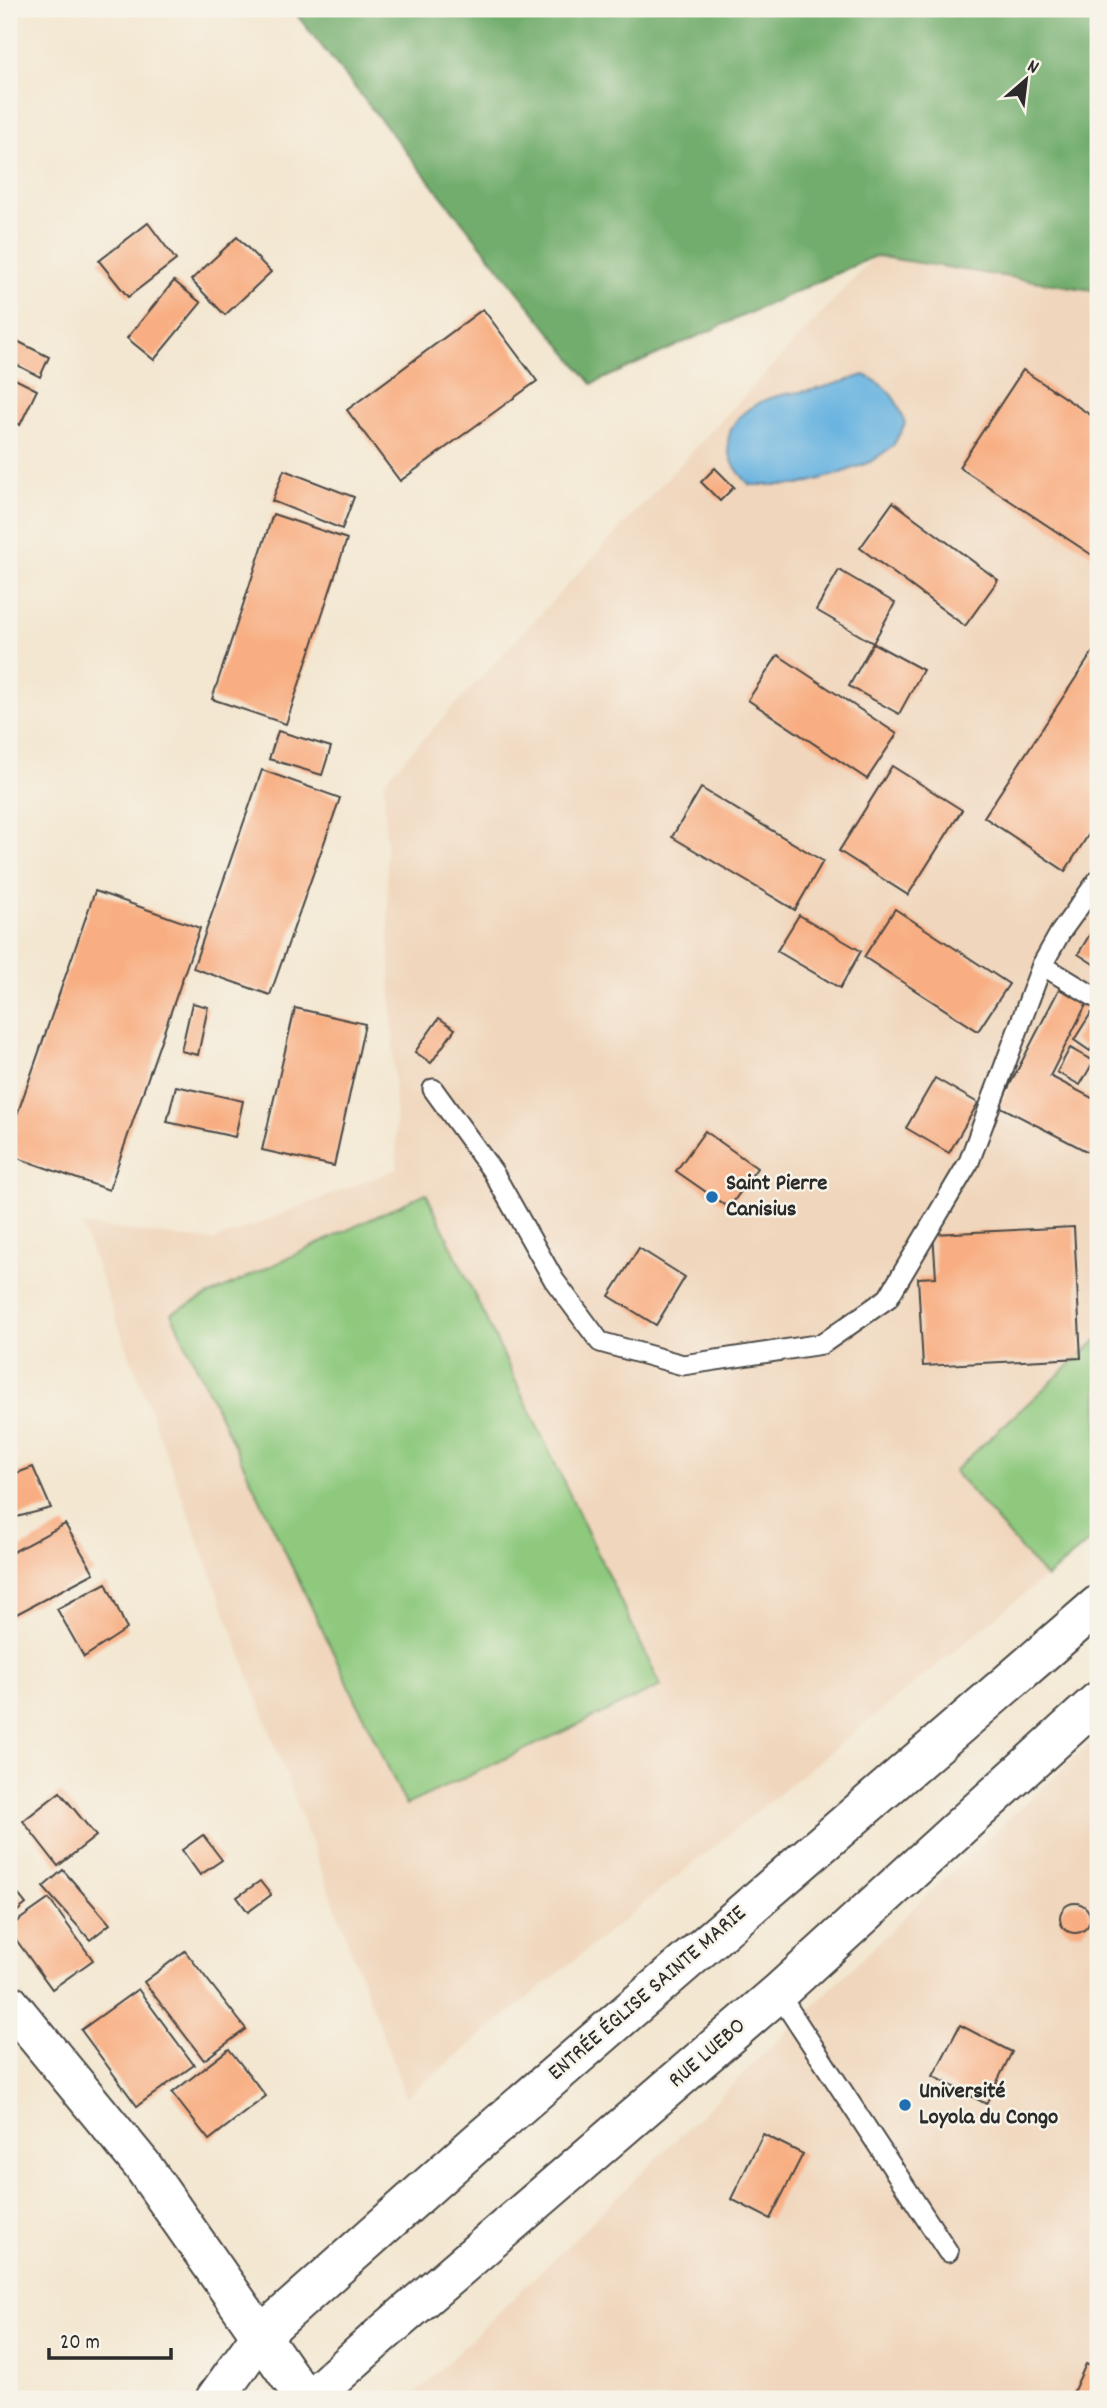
<svg xmlns="http://www.w3.org/2000/svg" width="1107" height="2408" font-family="Dekko,sans-serif">
	<style>
		.built { fill: #f0d6bc }
		.green { fill: #8ec97e; stroke: #5c7a54; stroke-width: 2 }
		.forest { fill: #72ad6d; stroke: #4e6c4c; stroke-width: 2 }
		.water { fill: #67b3e0; stroke: #496f86; stroke-width: 2 }
		.building { fill: #f8ae82 }
		.lines { fill: none; stroke-linecap: round; stroke-linejoin: round }
		.lane-casing { stroke: #494744; stroke-width: 23 }
		.street-casing { stroke: #494744; stroke-width: 42 }
		.secondary-casing { stroke: #494744; stroke-width: 42 }
		.lane { stroke: #fff; stroke-width: 19 }
		.street { stroke: #fff; stroke-width: 38 }
		.secondary { stroke: #fff; stroke-width: 38 }
		.poi-dot { fill: #1f6fb2; stroke: #f7f3e8; stroke-width: 2.5 }
		.labels { text-anchor: middle; dominant-baseline: central; stroke-width: 5; stroke-linejoin: round; paint-order: stroke }
		.poi-label { font-size: 23px; font-weight: bold; fill: #2b2b2b; stroke: #f7f3e8; text-anchor: start }
		.street-label { font-size: 23px; fill: #2b2b2b; stroke: #f7f3e8 }
	</style>
	<rect width="100%" height="100%" fill="#f7f3e8"/>
	<filter id="ink" filterUnits="userSpaceOnUse"><feTurbulence type="fractalNoise" baseFrequency=".0143" numOctaves="2"/><feDisplacementMap in="SourceGraphic" scale="14" xChannelSelector="R" yChannelSelector="G"/><feConvolveMatrix kernelMatrix="1 2 1 2 8 2 1 2 1" color-interpolation-filters="sRGB"/></filter>
	<filter id="wash" filterUnits="userSpaceOnUse"><feTurbulence type="fractalNoise" baseFrequency=".00686" numOctaves="4" result="noise"/><feDisplacementMap in="SourceGraphic" scale="28" xChannelSelector="R" yChannelSelector="G"/><feGaussianBlur stdDeviation="1.57" result="paint"/><feColorMatrix in="noise" values="0 0 0 0 0 0 0 0 0 0 0 0 0 0 0 0 0 1.4 0 .05"/><feComposite in="paint" operator="in"/></filter>
	<g filter="url(#wash)">
		<rect width="100%" height="100%" fill="#f3e7d1"/>
		<!-- built -->
		<g class="built">
			<path d="M875 256 1098 291V1534L406 2097 81 1225 213 1241 397 1169 384 781Z"/>
			<path d="M1098 1736V2399H410L933 1889Z"/>
		</g>
		<!-- green -->
		<g class="green">
			<path d="M426 1193 661 1686 406 1805 171 1313Z"/>
			<path d="M1098 1339V1534L1046 1578 954 1471Z"/>
		</g>
		<!-- forest -->
		<path class="forest" d="M292 9H1098V291L875 256 592 384Z"/>
		<!-- water -->
		<path class="water" d="M865 375C887 386 899 400 905 424L893 446 870 462 838 474 799 485H750C717 453 721 420 765 400 779 393 797 393 813 390 830 386 848 380 865 375Z"/>
		<g id="blocks">
			<!-- building -->
			<g class="building">
				<path d="M148 223 176 260 128 297 99 261Z"/>
				<path d="M237 237 271 272 225 315 191 280Z"/>
				<path d="M174 281 201 303 154 360 127 338Z"/>
				<path d="M483 309 537 381 400 481 347 410Z"/>
				<path d="M9 337 49 357 40 377 9 361Z"/>
				<path d="M1023 370 1098 420V559L959 467Z"/>
				<path d="M9 376 37 390 20 425 9 419Z"/>
				<path d="M715 468 734 487 720 501 701 482Z"/>
				<path d="M284 470 354 497 342 529 272 501Z"/>
				<path d="M893 502 998 580 965 626 860 548Z"/>
				<path d="M273 514 347 539 286 724 212 699Z"/>
				<path d="M839 570 895 603 873 643 923 670 899 714 849 686 873 643 816 610Z"/>
				<path d="M1098 644V820L1065 871 984 817Z"/>
				<path d="M778 655 897 734 867 779 748 700Z"/>
				<path d="M278 731 331 747 322 775 269 759Z"/>
				<path d="M892 766 962 810 908 895 839 851Z"/>
				<path d="M262 770 340 798 270 995 193 968Z"/>
				<path d="M701 788 823 861 795 910 672 837Z"/>
				<path d="M95 891 200 928 109 1190 9 1155V1138Z"/>
				<path d="M895 909 1009 984 978 1031 864 957Z"/>
				<path d="M799 915 861 951 840 988 777 951Z"/>
				<path d="M1098 921V967L1078 954Z"/>
				<path d="M1059 989 1087 1003 1050 1076 1098 1101V1157L999 1106Z"/>
				<path d="M192 1003 208 1007 198 1055 181 1051Z"/>
				<path d="M295 1008 365 1024 334 1166 262 1150Z"/>
				<path d="M1091 1013 1098 1017V1038L1090 1051 1074 1040Z"/>
				<path d="M439 1018 455 1029 431 1063 415 1052Z"/>
				<path d="M1070 1048 1094 1061 1080 1085 1057 1072Z"/>
				<path d="M935 1078 978 1103 949 1153 906 1128Z"/>
				<path d="M176 1086 243 1101 235 1137 167 1122Z"/>
				<path d="M705 1131 757 1168 729 1208 676 1171Z"/>
				<path d="M1074 1227 1081 1358 923 1366 918 1278 936 1277 933 1234Z"/>
				<path d="M639 1248 685 1277 656 1325 609 1296Z"/>
				<path d="M33 1467 51 1508 9 1519V1476Z"/>
				<path d="M65 1524 94 1573 9 1618V1554Z"/>
				<path d="M106 1583 127 1629 84 1657 57 1609Z"/>
				<path d="M60 1792 96 1836 58 1866 23 1821Z"/>
				<path d="M203 1835 222 1860 200 1875 182 1850Z"/>
				<path d="M63 1870 110 1924 90 1940 43 1887Z"/>
				<path d="M260 1881 271 1895 248 1912 237 1897Z"/>
				<path d="M9 1883 26 1904 9 1918Z"/>
				<path d="M49 1899 93 1960 52 1989 9 1930V1927Z"/>
				<circle cx="1075" cy="1918" r="15"/>
				<path d="M185 1951 246 2029 204 2060 144 1982Z"/>
				<path d="M138 1989 194 2065 137 2106 81 2030Z"/>
				<path d="M960 2025 1012 2052 986 2104 933 2076Z"/>
				<path d="M229 2049 266 2096 209 2140 172 2093Z"/>
				<path d="M763 2134 803 2154 770 2219 731 2199Z"/>
				<path d="M1086 2364 1098 2370V2399H1070Z"/>
			</g>
		</g>
	</g>
	<g filter="url(#ink)">
		<use href="#blocks" fill-opacity="0" stroke="#494744" stroke-width="2"/>
		<g class="lines">
			<defs>
				<g id="lane">
					<path d="M1098 880 1060 933 1042 965 1098 999"/>
					<path d="M433 1089 493 1172 554 1280 600 1342 683 1365 822 1344 888 1298 969 1162 1042 965"/>
					<path d="M778 1993 948 2252"/>
				</g>
				<g id="street">
					<path d="M9 2003 142 2165 305 2399"/>
					<path d="M215 2399 261 2335 479 2141 1098 1605"/>
				</g>
				<path id="secondary" d="M310 2399 380 2336 778 1993 1098 1701"/>
			</defs>
			<!-- lane casing -->
			<use href="#lane" class="lane-casing"/>
			<!-- street casing -->
			<use href="#street" class="street-casing"/>
			<!-- secondary casing -->
			<use href="#secondary" class="secondary-casing"/>
			<!-- lane -->
			<use href="#lane" class="lane"/>
			<!-- street -->
			<use href="#street" class="street"/>
			<!-- secondary -->
			<use href="#secondary" class="secondary"/>
		</g>
	</g>
	<!-- markers -->
	<g class="poi-dot">
		<circle cx="712" cy="1197" r="7"/>
		<circle cx="905" cy="2105" r="7"/>
	</g>
	<g class="labels">
		<!-- poi labels -->
		<g class="poi-label">
			<text x="726" y="1184">Saint Pierre<tspan x="726" dy="26">Canisius</tspan></text>
			<text x="919" y="2092">Université<tspan x="919" dy="26">Loyola du Congo</tspan></text>
		</g>
		<!-- street labels -->
		<g class="street-label">
			<text transform="translate(648 1994) rotate(-41)">ENTRÉE ÉGLISE SAINTE MARIE</text>
			<text transform="translate(708 2054) rotate(-41)">RUE LUEBO</text>
		</g>
	</g>
	<!-- margin -->
	<rect width="1107" height="2408" fill="none" stroke="#f7f3e8" stroke-width="35"/>
	<!-- north arrow -->
	<g transform="translate(1026 80) rotate(28)" stroke="#f7f3e8" stroke-width="5" paint-order="stroke">
	<path d="M0-5L12 26L0 18L-12 26Z" fill="#2b2b2b"/>
	<text y="-10" font-size="19" font-weight="bold" text-anchor="middle" fill="#2b2b2b">N</text>
	</g>
	<!-- scale -->
	<path d="M49 2348v10h122v-10" fill="none" stroke="#2b2b2b" stroke-width="3.5"/>
	<text x="60" y="2348" font-size="21" fill="#2b2b2b" stroke="#f7f3e8" stroke-width="5" paint-order="stroke">20 m</text>
</svg>
